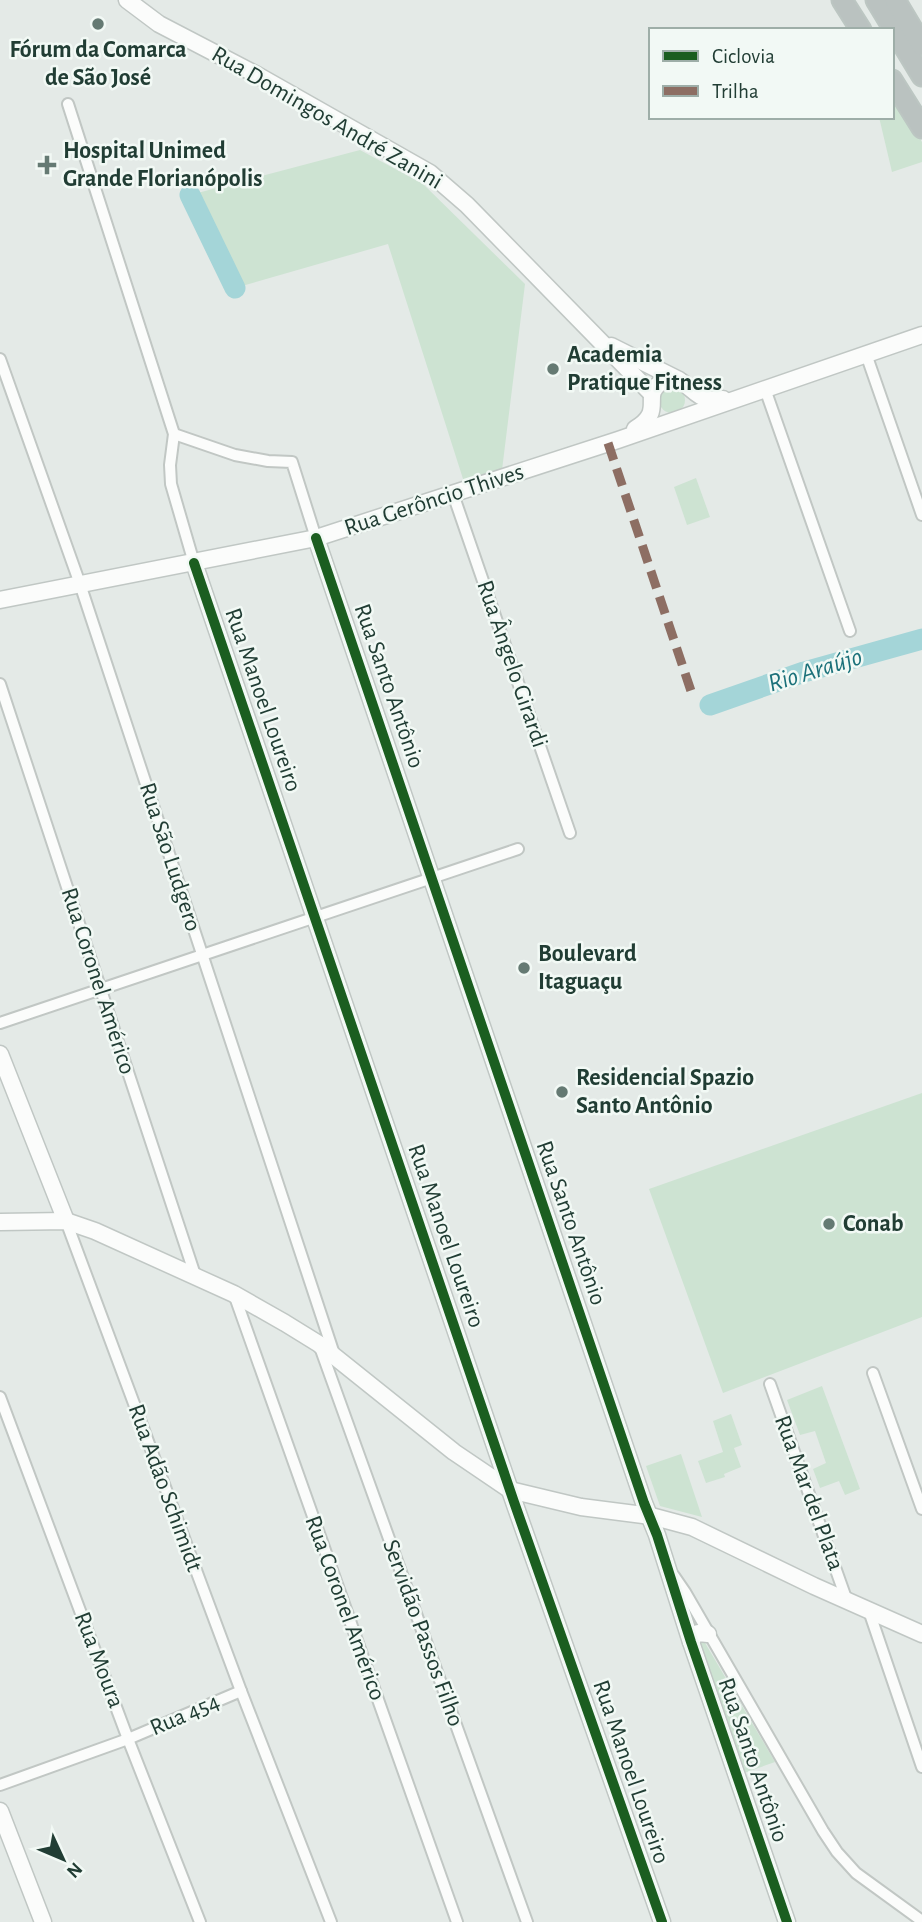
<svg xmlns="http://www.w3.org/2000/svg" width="922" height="1922" font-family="'Alegreya Sans',sans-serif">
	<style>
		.green { fill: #cde3d2 }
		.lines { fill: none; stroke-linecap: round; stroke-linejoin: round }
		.river { stroke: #a4d5d8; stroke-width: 21 }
		.street-casing { stroke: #c1c7c4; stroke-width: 14 }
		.secondary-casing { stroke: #c0c7c4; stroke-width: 19 }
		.highway-casing { stroke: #bcc6c2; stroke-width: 23 }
		.street { stroke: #fbfcfb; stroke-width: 10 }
		.secondary { stroke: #fbfcfb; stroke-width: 16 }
		.highway { stroke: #bac2c0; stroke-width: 19 }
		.quiet { stroke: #8d6e63; stroke-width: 9; stroke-dasharray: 18 9; stroke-linecap: butt }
		.cycleway-casing { stroke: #f2f9f5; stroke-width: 15 }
		.cycleway { stroke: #1b5e20; stroke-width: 10 }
		.poi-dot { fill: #657a73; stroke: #f2f9f5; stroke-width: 2.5 }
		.labels { text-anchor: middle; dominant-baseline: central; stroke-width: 5; stroke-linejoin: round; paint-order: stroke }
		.poi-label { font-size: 24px; font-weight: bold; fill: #213d34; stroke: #f2f9f5; text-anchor: start }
		.street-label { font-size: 24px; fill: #213d34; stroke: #f2f9f5 }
		.water-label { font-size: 26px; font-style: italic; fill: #1b717a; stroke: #f2f9f5 }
	</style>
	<rect width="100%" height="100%" fill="#e4eae7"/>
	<!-- green -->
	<g class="green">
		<path d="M892 93 922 142V162L892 172 879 117H892Z"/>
		<path d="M360 150 423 184 525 284 502 470 464 482 388 244 235 288 190 195Z"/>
		<circle cx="672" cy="400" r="13"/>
		<path d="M696 478 710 517 687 525 674 487Z"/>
		<path d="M922 1093V1317L723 1393 649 1189Z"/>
		<path d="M822 1386 860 1489 845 1495 839 1481 820 1488 813 1469 826 1463 815 1431 800 1435 787 1400Z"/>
		<path d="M731 1414 742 1445 734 1448 741 1467 724 1474 725 1477 706 1483 698 1461 723 1452 713 1421Z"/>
		<path d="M681 1454 702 1517 660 1506 646 1466Z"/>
		<path d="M701 1636 775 1762 744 1773 696 1638Z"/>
	</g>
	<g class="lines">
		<!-- river -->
		<g class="river">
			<path d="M190 195 235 288"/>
			<path d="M710 705 804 672 922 639"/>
		</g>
		<defs>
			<g id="street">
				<path d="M68 104 174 434 170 465 171 484 194 563"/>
				<path d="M866 354 922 515"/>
				<path d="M0 359 80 584 334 1354"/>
				<path d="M765 389 850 631"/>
				<path d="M174 434 235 455 268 461 292 462 316 538"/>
				<path d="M453 494 570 833"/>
				<path d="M0 684 196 1278"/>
				<path d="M0 1023 518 849"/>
				<path d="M66 1221 241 1691 331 1922"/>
				<path d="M234 1294 457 1922"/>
				<path d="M320 1347 527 1922"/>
				<path d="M873 1373 922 1509"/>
				<path d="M770 1384 847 1601"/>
				<path d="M0 1397 128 1739 200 1922"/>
				<path d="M674 1576 685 1592 823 1831 837 1852 856 1873 922 1921"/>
				<path d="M869 1611 922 1767"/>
				<path d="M0 1785 128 1739 241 1691"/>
			</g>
			<g id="secondary">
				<path d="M127 0 159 24 257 75 430 173 467 205 652 394"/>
				<path d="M611 346 679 380"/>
				<path d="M635 429C665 411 642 397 659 384 680 367 690 395 707 399 712 400 718 399 723 399"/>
				<path d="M316 538 644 1503 657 1535 691 1642 787 1922"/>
				<path d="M194 563 514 1502 662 1922"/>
				<path d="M0 600 316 538 618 440 922 335"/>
				<path d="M0 1054 66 1221"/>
				<path d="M0 1222 66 1221 95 1231 234 1294 285 1323 319 1344 454 1452 510 1490 581 1507 651 1516 692 1527 814 1586 922 1634"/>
				<path d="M691 1642 694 1636 698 1633 708 1634"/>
				<path d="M0 1811 43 1922"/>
			</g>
			<g id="highway">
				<path d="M842 0 861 30"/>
				<path d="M876 0 922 76"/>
				<path d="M895 0 922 45"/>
				<path d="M892 80 922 128"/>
			</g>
		</defs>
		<!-- street casing -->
		<use href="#street" class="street-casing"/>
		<!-- secondary casing -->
		<use href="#secondary" class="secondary-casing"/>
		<!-- highway casing -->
		<use href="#highway" class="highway-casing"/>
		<!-- street -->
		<use href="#street" class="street"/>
		<!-- secondary -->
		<use href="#secondary" class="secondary"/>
		<!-- highway -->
		<use href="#highway" class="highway"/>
		<!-- quiet -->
		<path class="quiet" d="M608 443 693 697"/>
		<defs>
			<g id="cycleway">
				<path d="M316 538 644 1503 657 1535 691 1642 787 1922"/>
				<path d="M194 563 514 1502 662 1922"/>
			</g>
		</defs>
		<!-- cycleway casing -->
		<use href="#cycleway" class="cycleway-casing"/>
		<!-- cycleway -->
		<use href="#cycleway" class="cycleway"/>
	</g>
	<!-- markers -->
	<g class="poi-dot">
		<circle cx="98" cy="24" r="7"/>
		<path d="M43.5 154.5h7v7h7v7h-7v7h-7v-7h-7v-7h7z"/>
		<circle cx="553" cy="369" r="7"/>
		<circle cx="524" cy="968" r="7"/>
		<circle cx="562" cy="1092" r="7"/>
		<circle cx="829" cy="1224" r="7"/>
	</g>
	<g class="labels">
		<!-- poi labels -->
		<g class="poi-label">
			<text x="98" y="50" text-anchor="middle">Fórum da Comarca<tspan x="98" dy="28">de São José</tspan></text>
			<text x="63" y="151">Hospital Unimed<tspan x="63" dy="28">Grande Florianópolis</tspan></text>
			<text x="567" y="355">Academia<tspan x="567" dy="28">Pratique Fitness</tspan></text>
			<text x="538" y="954">Boulevard<tspan x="538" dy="28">Itaguaçu</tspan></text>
			<text x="576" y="1078">Residencial Spazio<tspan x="576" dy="28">Santo Antônio</tspan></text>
			<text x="843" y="1224">Conab</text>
		</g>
		<!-- street labels -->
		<g class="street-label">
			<text transform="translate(327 118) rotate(30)">Rua Domingos André Zanini</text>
			<text transform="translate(434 500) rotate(-18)">Rua Gerôncio Thives</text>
			<text transform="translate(512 664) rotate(71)">Rua Ângelo Girardi</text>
			<text transform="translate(389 686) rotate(71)">Rua Santo Antônio</text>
			<text transform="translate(263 700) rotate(71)">Rua Manoel Loureiro</text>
			<text transform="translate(170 857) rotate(72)">Rua São Ludgero</text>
			<text transform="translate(98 981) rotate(72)">Rua Coronel Américo</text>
			<text transform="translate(571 1223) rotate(71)">Rua Santo Antônio</text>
			<text transform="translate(446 1236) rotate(71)">Rua Manoel Loureiro</text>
			<text transform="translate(165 1488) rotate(70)">Rua Adão Schimidt</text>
			<text transform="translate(809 1493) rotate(70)">Rua Mar del Plata</text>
			<text transform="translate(345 1608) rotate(70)">Rua Coronel Américo</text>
			<text transform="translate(423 1633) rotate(70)">Servidão Passos Filho</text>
			<text transform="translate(99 1660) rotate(69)">Rua Moura</text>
			<text transform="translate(185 1715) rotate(-23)">Rua 454</text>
			<text transform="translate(753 1760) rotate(71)">Rua Santo Antônio</text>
			<text transform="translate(631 1772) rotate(71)">Rua Manoel Loureiro</text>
		</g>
		<!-- water labels -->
		<g class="water-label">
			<text transform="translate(815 670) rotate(-17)">Rio Araújo</text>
		</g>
	</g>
	<!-- legend -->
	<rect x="649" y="28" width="245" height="91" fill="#f2f9f5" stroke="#9eaea8" stroke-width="2"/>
	<rect x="663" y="51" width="35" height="10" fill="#1b5e20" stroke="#9eaea8" stroke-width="2"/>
	<text x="712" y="63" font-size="21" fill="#213d34">Ciclovia</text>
	<rect x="663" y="86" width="35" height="10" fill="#8d6e63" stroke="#9eaea8" stroke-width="2"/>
	<text x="712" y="98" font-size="21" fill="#213d34">Trilha</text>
	<!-- north arrow -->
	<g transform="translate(63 1859) rotate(134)" stroke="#f2f9f5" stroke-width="5" paint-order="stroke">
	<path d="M0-5L12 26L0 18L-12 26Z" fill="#213d34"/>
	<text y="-10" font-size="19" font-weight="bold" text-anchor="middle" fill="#213d34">N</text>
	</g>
</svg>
